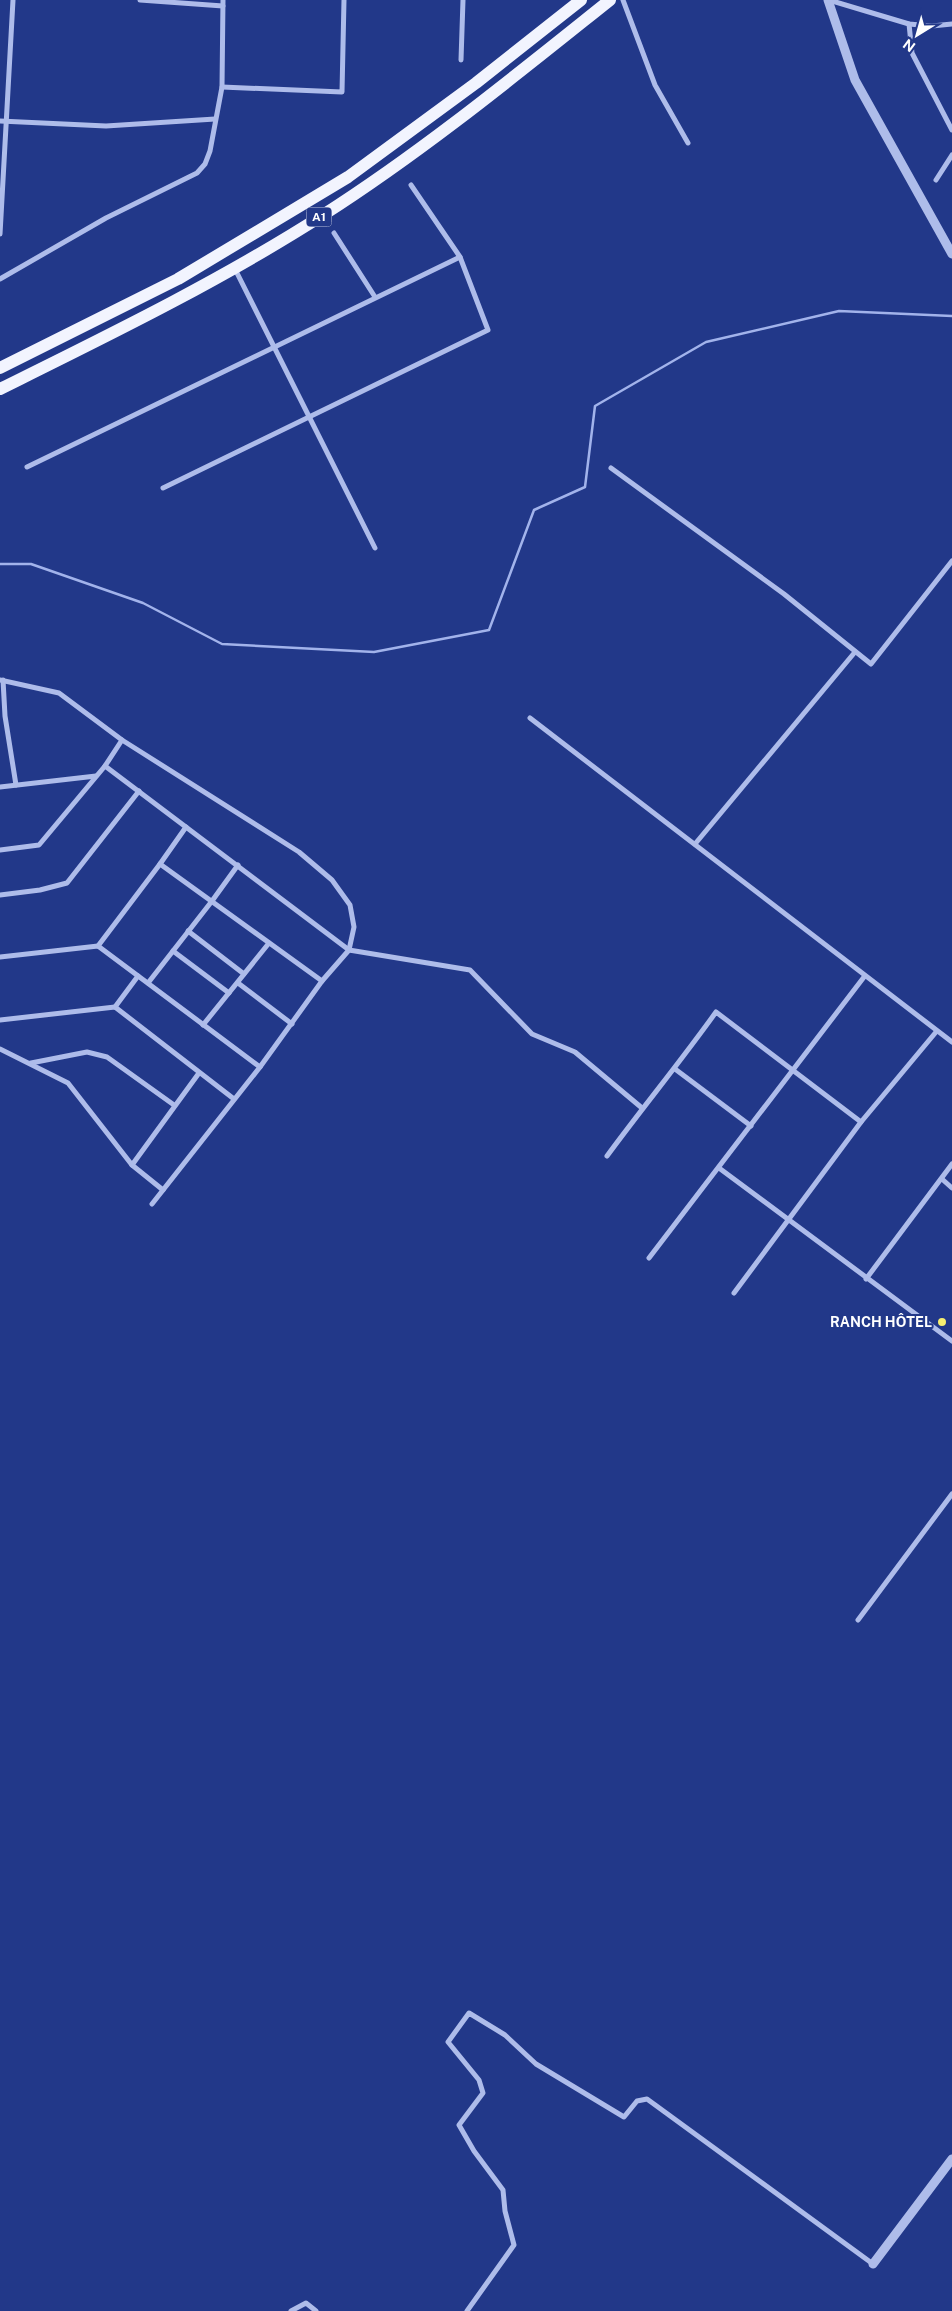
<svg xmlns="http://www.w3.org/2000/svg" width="952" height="2311" font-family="'Public Sans',sans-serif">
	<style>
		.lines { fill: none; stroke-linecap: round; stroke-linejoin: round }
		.stream { stroke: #a2b3eb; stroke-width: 2.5 }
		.minor { stroke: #aebcea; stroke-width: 5 }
		.tertiary { stroke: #aebcea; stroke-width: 9 }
		.primary { stroke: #f2f4fe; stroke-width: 12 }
		.poi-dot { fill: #f6ee70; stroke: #223889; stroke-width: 2 }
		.labels { text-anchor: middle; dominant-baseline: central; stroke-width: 4; stroke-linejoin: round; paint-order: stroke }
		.shield { fill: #223889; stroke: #bdc3dc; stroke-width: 1 }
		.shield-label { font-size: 12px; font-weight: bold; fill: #fff }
		.poi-label { font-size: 14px; font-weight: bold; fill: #fff; stroke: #223889; text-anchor: end }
	</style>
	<rect width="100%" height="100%" fill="#223889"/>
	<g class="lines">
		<!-- stream -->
		<path class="stream" d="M0 564H31L143 603 222 644 374 652 489 630 534 510 585 487 595 406 706 342 839 311 952 316"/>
		<!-- minor -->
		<g class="minor">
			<path d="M140 0 223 6"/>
			<path d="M623 0 655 85 688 143"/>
			<path d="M829 0 909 24 932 26 952 24"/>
			<path d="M909 24 912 53 952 130"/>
			<path d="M461 60 463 0"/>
			<path d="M222 87 342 92 344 0"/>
			<path d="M0 121 106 126 215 119"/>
			<path d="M936 180 952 155"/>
			<path d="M334 233 375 297"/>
			<path d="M0 234 13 0"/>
			<path d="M235 269 375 548"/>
			<path d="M0 279 106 218 197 173 205 164 210 151 222 87 223 0"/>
			<path d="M27 467 460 257"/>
			<path d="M611 468 784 594 871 664 952 561"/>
			<path d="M163 488 488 330 460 257 411 185"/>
			<path d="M0 680 59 693 122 740 299 852 332 880 350 905 354 927 349 950 322 981 260 1067 152 1204"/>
			<path d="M3 680 5 716 16 785"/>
			<path d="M530 718 952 1042"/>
			<path d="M105 766 349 950 470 970 532 1034 575 1052 642 1108"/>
			<path d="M0 787 96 776"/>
			<path d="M695 844 855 652"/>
			<path d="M0 850 39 845 105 766 122 740"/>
			<path d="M160 864 322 981"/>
			<path d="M0 895 40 890 67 883 139 791"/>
			<path d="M188 931 244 974"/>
			<path d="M98 946 160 864 186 827"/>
			<path d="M173 951 229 993"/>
			<path d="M0 957 98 946 260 1067"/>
			<path d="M148 983 212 901 238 865"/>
			<path d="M238 983 292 1024"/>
			<path d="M115 1007 138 976"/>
			<path d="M0 1020 115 1007 234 1099"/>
			<path d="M203 1025 269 943"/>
			<path d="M0 1049 68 1083 132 1165 163 1190"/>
			<path d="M31 1063 87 1052 107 1057 174 1105"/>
			<path d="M675 1069 751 1126"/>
			<path d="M607 1156C643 1107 681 1061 716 1012L861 1122"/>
			<path d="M132 1165 199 1073"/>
			<path d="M719 1168 952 1341"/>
			<path d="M942 1179 952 1188"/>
			<path d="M649 1258 864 977"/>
			<path d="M866 1279 952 1164"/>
			<path d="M734 1293 861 1122 936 1032"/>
			<path d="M858 1620 952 1494"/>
			<path d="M291 2311 306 2303 316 2311"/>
			<path d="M467 2311 514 2245 505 2211 503 2190 474 2151 459 2125 483 2093 479 2080 448 2042 469 2013 505 2035 536 2064 624 2117 637 2101 647 2099 873 2264"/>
		</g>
		<!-- tertiary -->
		<g class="tertiary">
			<path d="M828 0 855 80 952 254"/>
			<path d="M873 2264 952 2159"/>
		</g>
		<!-- primary -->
		<g class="primary">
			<path d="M0 368 178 279 348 177 476 83 581 0"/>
			<path d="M0 389C109 335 220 281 323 215 423 151 516 75 610 0"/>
		</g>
	</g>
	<!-- markers -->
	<circle class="poi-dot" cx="942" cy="1322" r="5"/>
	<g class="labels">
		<!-- shield labels -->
		<rect class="shield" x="306.5" y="207.5" width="25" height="19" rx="4"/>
		<g class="shield-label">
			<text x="319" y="217">A1</text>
		</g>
		<!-- poi labels -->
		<g class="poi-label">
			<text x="932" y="1322">RANCH HÔTEL</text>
		</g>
	</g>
	<!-- north arrow -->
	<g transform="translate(917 35) rotate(217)" stroke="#223889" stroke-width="4" paint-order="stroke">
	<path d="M0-4L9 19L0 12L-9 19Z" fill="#ffffff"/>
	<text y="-8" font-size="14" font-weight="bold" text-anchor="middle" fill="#ffffff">N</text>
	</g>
</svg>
